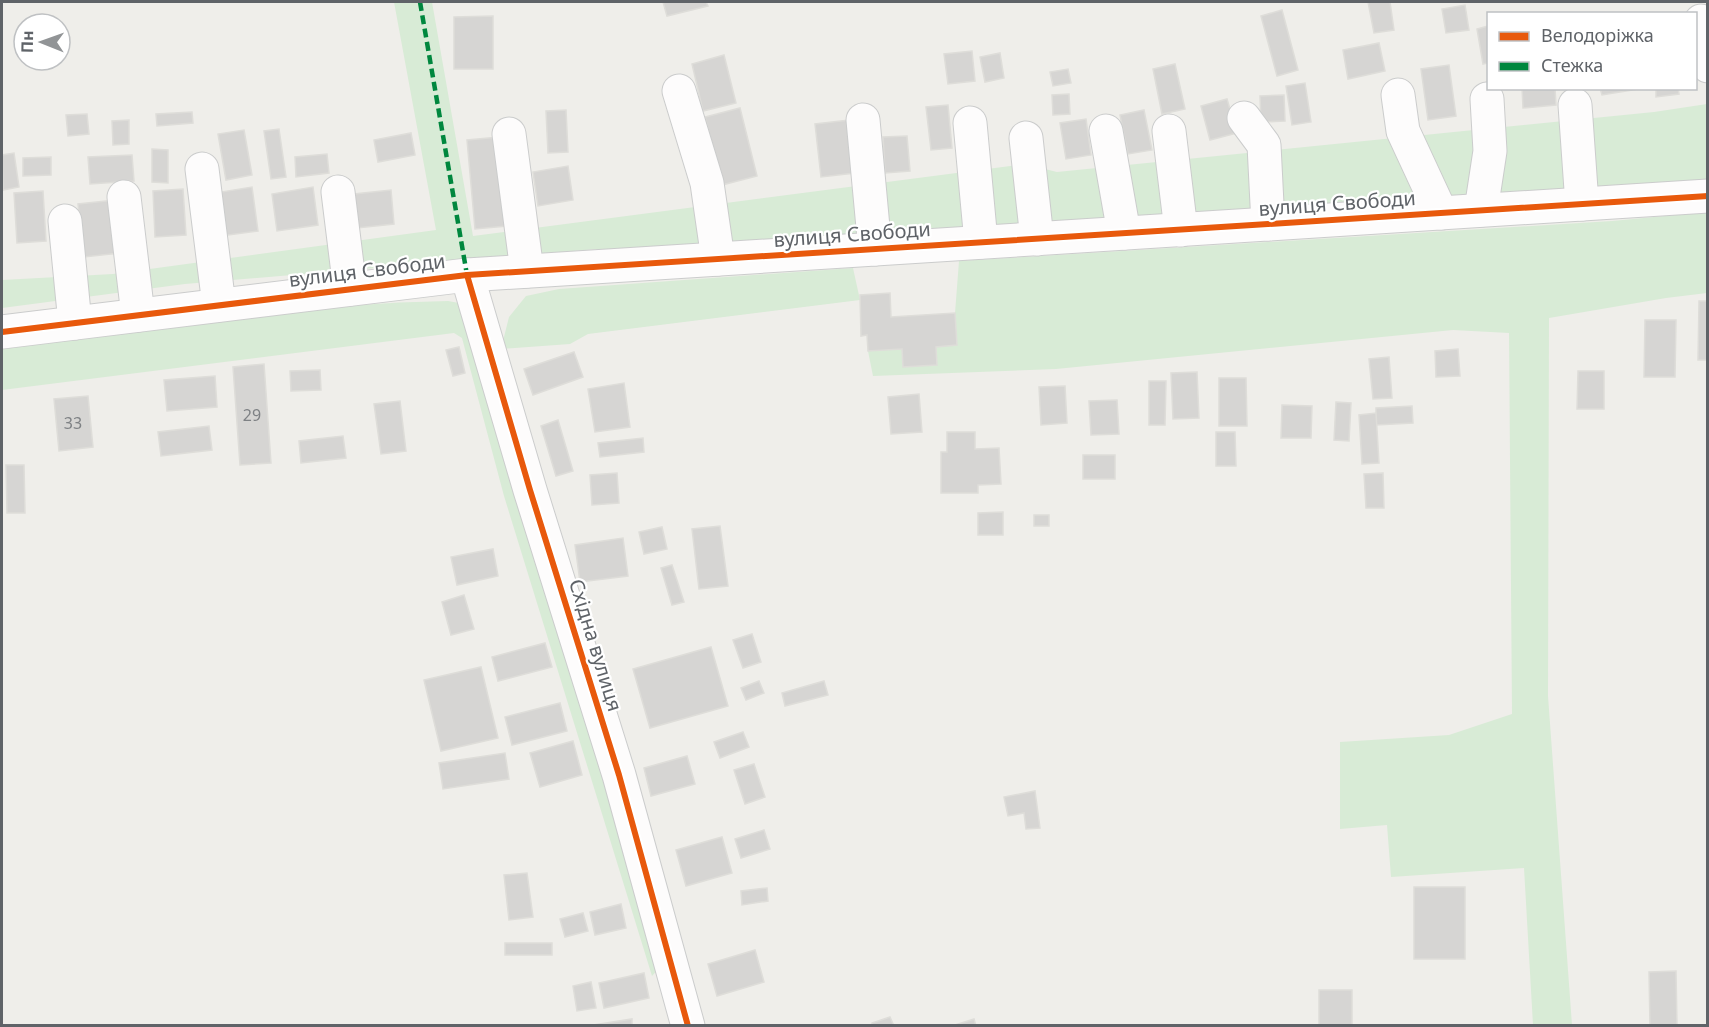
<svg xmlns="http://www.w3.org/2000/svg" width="1709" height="1027" font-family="'Noto Sans',sans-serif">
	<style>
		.green { fill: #d8ebd6 }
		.building { fill: #d6d5d3; stroke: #deddd9; stroke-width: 1.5 }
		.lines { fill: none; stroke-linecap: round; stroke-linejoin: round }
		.minor-casing { stroke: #cbcccc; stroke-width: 35 }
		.minor { stroke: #fdfcfc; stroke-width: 33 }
		.quiet { stroke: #00873e; stroke-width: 4.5; stroke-dasharray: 9 4.5; stroke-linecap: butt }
		.cycleway-casing { stroke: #fff; stroke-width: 10 }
		.cycleway { stroke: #e8590c; stroke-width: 6 }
		.labels { text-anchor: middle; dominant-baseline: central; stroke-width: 4.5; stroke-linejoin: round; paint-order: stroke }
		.number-label { font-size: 16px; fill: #7e8184 }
		.street-label { font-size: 20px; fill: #5f6368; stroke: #fff }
	</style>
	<rect width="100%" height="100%" fill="#efeeea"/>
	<!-- green -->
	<g class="green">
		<path d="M394 2H432L473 236 1025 164 1057 172 1654 112 1707 104V185L599 256 597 249 185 284 2 308V280L113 274 436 230Z"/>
		<path d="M1707 212V293L1666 298 1549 318 1548 696 1572 1025H1533L1524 868 1391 877 1387 825 1340 829V742L1449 735 1512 714 1509 333 1453 330 1056 369 873 376 868 351 902 349 904 367 937 365 936 347 956 345 955 313 959 261 1612 221Z"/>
		<path d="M853 268 860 300 588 334 570 344 501 349 509 317 526 296 559 289Z"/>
		<path d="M448 301 470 305 664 963 652 976 504 496 462 338 454 333 2 390V344C150 326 299 304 448 301Z"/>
	</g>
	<!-- building -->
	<g class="building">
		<path d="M663 2H706L708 6 667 16Z"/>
		<path d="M1368 2H1390L1394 30 1374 33Z"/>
		<path d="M1465 5 1469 30 1446 33 1442 9Z"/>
		<path d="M1282 10 1298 70 1277 76 1261 16Z"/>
		<path d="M493 16V69H454V17Z"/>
		<path d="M1488 26V63L1483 64 1477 29Z"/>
		<path d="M1379 43 1385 71 1348 79 1343 50Z"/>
		<path d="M972 51 975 81 948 84 944 54Z"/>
		<path d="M1000 53 1004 78 985 82 980 57Z"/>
		<path d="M724 55 736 103 703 111 692 64Z"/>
		<path d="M1175 64 1185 109 1162 114 1153 69Z"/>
		<path d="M1449 65 1456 116 1428 120 1421 69Z"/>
		<path d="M1068 69 1071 83 1053 86 1050 72Z"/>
		<path d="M1305 83 1311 122 1292 125 1286 86Z"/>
		<path d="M1522 88H1555L1556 105 1523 108Z"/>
		<path d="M1600 88H1638V89L1602 95Z"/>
		<path d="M1656 88H1678L1679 94 1656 97Z"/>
		<path d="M1069 94 1070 114 1053 115 1052 95Z"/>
		<path d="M1284 95 1285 121 1261 122 1260 96Z"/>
		<path d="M1227 99 1237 133 1210 140 1201 106Z"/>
		<path d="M948 105 952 148 931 150 926 107Z"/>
		<path d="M740 108 757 176 722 185 705 117Z"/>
		<path d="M566 110 568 152 548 153 546 111Z"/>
		<path d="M1144 110 1152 150 1128 154 1120 115Z"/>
		<path d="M192 112 193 123 157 126 156 114Z"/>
		<path d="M87 114 89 134 68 136 66 115Z"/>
		<path d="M1086 119 1091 155 1066 159 1060 123Z"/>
		<path d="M129 120V144L113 145 112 121Z"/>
		<path d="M849 120 855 173 821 177 815 124Z"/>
		<path d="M279 129 286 177 271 179 264 131Z"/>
		<path d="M244 130 252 175 226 180 218 134Z"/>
		<path d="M411 133 415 155 378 162 374 140Z"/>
		<path d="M907 136 910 171 885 173 883 137Z"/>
		<path d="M499 137 507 226 475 229 467 140Z"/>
		<path d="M152 149 168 150V183L152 182Z"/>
		<path d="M14 153 19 187 3 190 2 155Z"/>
		<path d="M327 154 329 173 296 177 295 157Z"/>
		<path d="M132 155 134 181 90 184 88 157Z"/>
		<path d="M51 157V175L23 176V158Z"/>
		<path d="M568 166 573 200 538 206 533 172Z"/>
		<path d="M252 187 258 231 221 236 215 193Z"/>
		<path d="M313 187 318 225 277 231 272 194Z"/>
		<path d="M183 189 186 235 155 237 153 191Z"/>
		<path d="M391 190 394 224 357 228 354 194Z"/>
		<path d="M43 191 46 241 17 243 14 193Z"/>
		<path d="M115 200 120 253 84 257 78 204Z"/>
		<path d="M890 293 891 317 955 313 957 345 936 347 937 365 903 367 902 349 868 351 867 335 861 336 860 295Z"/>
		<path d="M1699 301H1708V360H1698Z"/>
		<path d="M1645 320H1676L1675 377H1644Z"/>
		<path d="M459 347 465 373 453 376 446 350Z"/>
		<path d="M1458 349 1460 376 1436 377 1435 351Z"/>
		<path d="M574 352 583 377 533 395 524 369Z"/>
		<path d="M1389 357 1392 398 1373 399 1369 359Z"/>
		<path d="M264 364 271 463 240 465 233 367Z"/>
		<path d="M320 370 321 390 291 391 290 371Z"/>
		<path d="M1578 371H1604V409H1577Z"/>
		<path d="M1197 372 1199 418 1173 419 1171 373Z"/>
		<path d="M215 376 217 407 167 411 164 380Z"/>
		<path d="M1219 378H1246L1247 426H1219Z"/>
		<path d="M1149 381H1166L1165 425H1149Z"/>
		<path d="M624 383 630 427 595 432 588 389Z"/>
		<path d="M1065 386 1067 423 1041 425 1039 387Z"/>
		<path d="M919 394 922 432 891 434 888 397Z"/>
		<path d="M88 396 93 447 59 451 54 399Z"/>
		<path d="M1117 400 1119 434 1091 435 1089 401Z"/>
		<path d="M400 401 406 451 381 454 374 404Z"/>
		<path d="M1336 402 1351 403 1349 441 1334 440Z"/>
		<path d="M1282 405 1312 406 1311 438H1281Z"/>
		<path d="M1412 406 1413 423 1376 425V408Z"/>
		<path d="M1376 413 1379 463 1362 464 1359 415Z"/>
		<path d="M558 420 573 471 556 476 541 426Z"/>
		<path d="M209 426 212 450 161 456 158 432Z"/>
		<path d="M947 432H975V449L999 448 1001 484 978 485V493H941V452H947Z"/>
		<path d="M1216 432H1235L1236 466H1216Z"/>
		<path d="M343 436 346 458 301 463 299 441Z"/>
		<path d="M643 438 644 452 600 457 598 443Z"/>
		<rect x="1083" y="455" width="32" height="24"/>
		<path d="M6 465H24L25 513H7Z"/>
		<path d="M617 473 619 503 592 505 590 475Z"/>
		<path d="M1383 473 1384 508H1366L1364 474Z"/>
		<path d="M1003 512V535H978V513Z"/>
		<rect x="1034" y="515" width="15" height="11"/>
		<path d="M720 526 728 586 699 589 692 529Z"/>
		<path d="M662 527 667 549 644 554 639 532Z"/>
		<path d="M623 538 628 576 580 582 575 545Z"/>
		<path d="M493 549 498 576 457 585 451 557Z"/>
		<path d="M672 565 684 602 672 605 661 568Z"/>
		<path d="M464 595 474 629 451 635 442 602Z"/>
		<path d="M752 634 761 662 743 668 733 640Z"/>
		<path d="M545 643 552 667 498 681 492 657Z"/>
		<path d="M711 647 728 706 650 728 633 669Z"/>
		<path d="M481 667 498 738 441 751 424 680Z"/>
		<path d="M759 681 764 693 746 700 741 688Z"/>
		<path d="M824 681 828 695 785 706 782 693Z"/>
		<path d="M560 703 567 731 512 745 505 717Z"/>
		<path d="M743 732 749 747 720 758 714 742Z"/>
		<path d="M573 741 582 775 540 787 530 753Z"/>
		<path d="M505 753 509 779 443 789 439 763Z"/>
		<path d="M687 756 695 784 651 796 644 768Z"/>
		<path d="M754 764 765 797 745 804 734 770Z"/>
		<path d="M1035 791 1040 828 1026 829 1024 813 1008 816 1004 797Z"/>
		<path d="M764 830 770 849 741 858 735 839Z"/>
		<path d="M722 837 732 873 686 886 676 850Z"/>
		<path d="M527 873 533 917 509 920 504 875Z"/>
		<rect x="1414" y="887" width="51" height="72"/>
		<path d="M767 888 768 901 742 905 741 891Z"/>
		<path d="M621 904 626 928 595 935 590 912Z"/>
		<path d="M583 913 588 931 565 937 560 919Z"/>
		<rect x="505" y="943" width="47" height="12"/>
		<path d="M755 950 764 982 717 996 708 964Z"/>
		<path d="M1676 971 1677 1026H1650L1649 972Z"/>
		<path d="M644 973 649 998 604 1008 599 983Z"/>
		<path d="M591 982 596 1008 577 1011 573 986Z"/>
		<rect x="1319" y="990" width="33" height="36"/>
		<path d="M890 1017 894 1026H872V1023Z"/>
		<path d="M632 1019V1026H587Z"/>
		<path d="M974 1019 976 1026H952Z"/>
	</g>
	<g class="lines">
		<defs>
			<g id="minor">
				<path d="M1701 21 1708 66"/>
				<path d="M679 91 707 183 718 259"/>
				<path d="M1398 95 1403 131 1441 213"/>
				<path d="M1575 105 1582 204"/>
				<path d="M1244 118 1264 145 1268 224"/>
				<path d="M863 120 875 249"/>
				<path d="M970 123 981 242"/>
				<path d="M1106 131 1124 233"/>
				<path d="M1169 131 1181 230"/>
				<path d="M509 134 527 271"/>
				<path d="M1026 138 1037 239"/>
				<path d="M202 169 219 305"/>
				<path d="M338 192 350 289"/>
				<path d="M124 197 138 315"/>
				<path d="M1481 210 1490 151 1487 99"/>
				<path d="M65 221 75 323"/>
				<path d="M467 275 530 490 619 775 688 1026"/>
				<path d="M2 332 467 275 1708 196"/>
			</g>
		</defs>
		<!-- minor casing -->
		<use href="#minor" class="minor-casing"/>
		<!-- minor -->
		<use href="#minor" class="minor"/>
		<!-- quiet -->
		<path class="quiet" d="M420 2 467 275"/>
		<defs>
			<g id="cycleway">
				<path d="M467 275 530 490 619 775 688 1026"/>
				<path d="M2 332 467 275 1708 196"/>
			</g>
		</defs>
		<!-- cycleway casing -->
		<use href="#cycleway" class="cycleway-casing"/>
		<!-- cycleway -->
		<use href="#cycleway" class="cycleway"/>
	</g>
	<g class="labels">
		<!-- number labels -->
		<g class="number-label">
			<text x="252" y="415">29</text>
			<text x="73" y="423">33</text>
		</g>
		<!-- street labels -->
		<g class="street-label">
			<text transform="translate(1337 203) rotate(-4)">вулиця Свободи</text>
			<text transform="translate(852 234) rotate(-4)">вулиця Свободи</text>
			<text transform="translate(367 270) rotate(-7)">вулиця Свободи</text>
			<text transform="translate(596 645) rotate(73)">Східна вулиця</text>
		</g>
	</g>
	<!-- border -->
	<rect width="1709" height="1027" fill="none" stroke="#5f6368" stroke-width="6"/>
	<!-- legend -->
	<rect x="1487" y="12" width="210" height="78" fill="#ffffff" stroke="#bfc1c3" stroke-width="1.5"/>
	<rect x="1499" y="32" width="30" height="9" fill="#e8590c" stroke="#bfc1c3" stroke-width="1.5"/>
	<text x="1541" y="42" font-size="18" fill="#5f6368">Велодоріжка</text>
	<rect x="1499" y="62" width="30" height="9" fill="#00873e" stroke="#bfc1c3" stroke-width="1.5"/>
	<text x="1541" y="72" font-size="18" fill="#5f6368">Стежка</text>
	<!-- north arrow -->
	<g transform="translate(42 42) rotate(271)"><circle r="28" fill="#ffffff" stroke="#bfc1c3" stroke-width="1.5"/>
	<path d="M0-4.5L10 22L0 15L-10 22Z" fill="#919496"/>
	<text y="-9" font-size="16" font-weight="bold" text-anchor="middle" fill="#5f6368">Пн</text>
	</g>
</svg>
